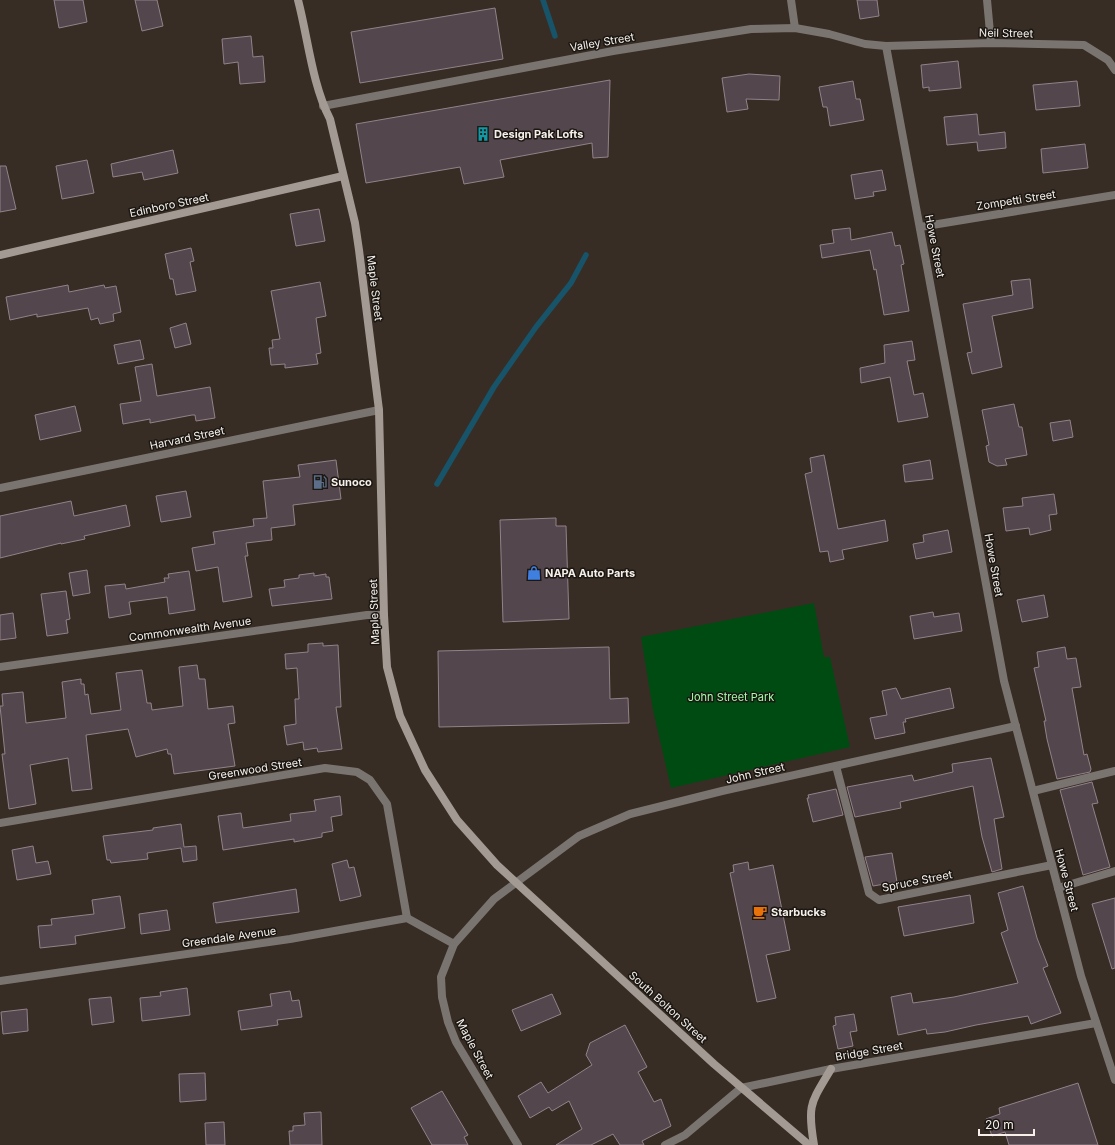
<svg xmlns="http://www.w3.org/2000/svg" width="1115" height="1145" font-family="Inter,sans-serif">
	<style>
		.green { fill: #004b12 }
		.lines { fill: none; stroke-linecap: round; stroke-linejoin: round }
		.stream { stroke: #17546a; stroke-width: 5.5 }
		.building { fill: #54464d; stroke: #92828a }
		.street { stroke: #7a7470; stroke-width: 8 }
		.secondary { stroke: #a49a94; stroke-width: 8 }
		.labels { text-anchor: middle; dominant-baseline: central; stroke-width: 3; stroke-linejoin: round; paint-order: stroke }
		.street-label { font-size: 11px; fill: #f7f0ea; stroke: #1b1713 }
		.poi-label { font-size: 11px; font-weight: bold; fill: #f7f0ea; stroke: #1b1713; text-anchor: start }
		.park-label { font-size: 11px; fill: #9ffda6; stroke: #1b1713 }
	</style>
	<rect width="100%" height="100%" fill="#382d24"/>
	<!-- green -->
	<path class="green" d="M814 603 824 657H830L850 747 671 788 653 710 641 637Z"/>
	<g class="lines">
		<!-- stream -->
		<g class="stream">
			<path d="M543 0 555 36"/>
			<path d="M437 484 494 387 536 327 571 283 586 255"/>
		</g>
	</g>
	<!-- building -->
	<g class="building">
		<path d="M54 0H83L87 22 59 28Z"/>
		<path d="M135 0H157L163 26 142 31Z"/>
		<path d="M857 0H877L879 16 860 19Z"/>
		<path d="M495 8 503 59 360 83 351 32Z"/>
		<path d="M251 36 253 57 263 56 265 82 240 84 238 62 224 64 222 39Z"/>
		<path d="M958 61 961 88 929 91V87L923 88 921 65Z"/>
		<path d="M749 74 780 76 779 100 746 99 748 109 727 112 722 78Z"/>
		<path d="M610 80 608 157 593 158 592 143 500 160 504 177 464 184 460 167 366 183 356 124Z"/>
		<path d="M853 81 856 99H860L864 120 830 126 827 107H823L819 87Z"/>
		<path d="M1077 81 1080 106 1036 110 1033 85Z"/>
		<path d="M977 114 979 135 1005 132 1006 148 978 151 977 142 947 145 944 117Z"/>
		<path d="M1085 144 1088 168 1043 173 1041 149Z"/>
		<path d="M173 150 178 173 144 180 142 172 113 177 111 164Z"/>
		<path d="M87 160 94 193 62 199 56 166Z"/>
		<path d="M0 166H6L16 209 0 212Z"/>
		<path d="M882 170 886 190 873 192 874 196 855 199 851 175Z"/>
		<path d="M319 209 325 241 296 246 290 214Z"/>
		<path d="M850 228 851 240 892 232 895 246 900 245 904 264 901 265 909 311 884 315 876 269 874 270 870 250 822 258 820 245 834 243 832 230Z"/>
		<path d="M191 248 194 261 190 262 196 291 176 295 173 279H170L165 254Z"/>
		<path d="M1030 279 1033 308 992 316 1002 367 972 374 967 353 972 352 963 304 1013 295 1011 281Z"/>
		<path d="M320 282 326 316 316 318 321 353 316 354 318 364 285 368V364L271 365 269 348H273L272 340 280 339 271 291Z"/>
		<path d="M68 285 69 292 104 285 105 288 116 286 121 312 113 314 114 321 100 324 98 318 91 320 88 308 37 317V314L10 320 6 297Z"/>
		<path d="M186 323 191 344 175 348 170 328Z"/>
		<path d="M140 340 144 359 118 364 114 345Z"/>
		<path d="M912 341 915 360 907 361 914 395 923 393 928 417 898 422 890 377 861 383 860 368 885 363 884 345Z"/>
		<path d="M152 364 157 396 210 387 215 418 196 421 195 415H192L150 423V419L123 424 120 404 141 401 135 367Z"/>
		<path d="M1014 404 1019 427H1022L1027 455 1005 459 1007 465 997 466 989 462 986 446 989 445 982 410Z"/>
		<path d="M75 406 81 431 40 440 35 415Z"/>
		<path d="M1070 420 1073 437 1053 441 1050 423Z"/>
		<path d="M824 455 838 529 885 520 888 541 842 550 844 559 830 562 828 551 820 552 805 474 812 472 810 458Z"/>
		<path d="M336 460 341 499 293 505 295 525 271 528 272 540 246 543 248 556H245L252 597 223 602 218 567 196 571 192 548 215 544 213 532 254 526 253 519 267 518 263 481 300 477 298 465Z"/>
		<path d="M930 460 933 479 905 482 903 465Z"/>
		<path d="M186 491 191 517 161 522 156 496Z"/>
		<path d="M1054 494 1057 514 1049 515 1051 530 1030 535 1029 528 1006 531 1003 508 1023 506 1022 498Z"/>
		<path d="M71 501 74 516 126 505 130 526 84 536 85 539 61 544V543L0 558V516Z"/>
		<path d="M556 518V526H566L569 619 503 622 500 520Z"/>
		<path d="M948 530 952 552 916 559 913 544 924 542 923 535Z"/>
		<path d="M87 570 90 593 73 596 69 573Z"/>
		<path d="M189 571 195 610 169 614 167 597 129 602 131 614 109 618 105 586 125 584 126 589 165 582 164 578H169L168 574Z"/>
		<path d="M314 573V576L326 574V577H329L332 599 272 606 269 589 285 587 284 580 299 578V575Z"/>
		<path d="M66 591 70 619 66 620 68 633 47 636 41 594Z"/>
		<path d="M1044 595 1048 617 1022 622 1017 600Z"/>
		<path d="M933 612 934 617 959 613 962 631 914 639 910 616Z"/>
		<path d="M13 613 16 638 0 640V615Z"/>
		<path d="M323 643V646L338 645 341 707H336L342 749 318 752 317 748 304 750 303 742 287 745 284 726 296 724 295 699H299L297 668 286 669 285 654 308 652V644Z"/>
		<path d="M609 647 610 699 628 698 629 723 439 727 438 651Z"/>
		<path d="M1065 647 1067 659 1076 658 1081 687 1072 688 1084 755 1087 754 1091 769 1090 772 1057 779 1047 739 1044 721H1046L1034 668 1039 667 1037 652Z"/>
		<path d="M197 665 199 679H205L208 709 233 706 235 723 228 724 235 766 174 774 171 754H168L167 749 136 757 128 729 86 735 92 789 72 791 68 758 30 765 36 804 9 809 2 754H5L0 706H3L2 694 23 692 26 723 66 718 62 682 81 679V684H84L85 695 88 694 91 714 121 710 116 673 142 670 147 703H151L152 710 183 706 179 667Z"/>
		<path d="M896 688 901 699 950 688 954 708 905 719 906 722H903L905 733 875 739 870 718 887 715 882 691Z"/>
		<path d="M991 758 1004 817 994 819 1002 869 992 872 982 837 973 786 900 802 901 808 855 817 847 787 912 775 914 781 953 772 952 764Z"/>
		<path d="M1092 782 1098 803 1092 804 1110 867 1083 875 1060 790Z"/>
		<path d="M836 789 843 815 813 822 807 798H809L808 795Z"/>
		<path d="M340 796 342 815 331 817 333 831 322 833V837L294 842V839L223 850 218 816 241 813 243 828 291 821 290 814 316 811 314 800Z"/>
		<path d="M181 824 184 847 196 846 197 860 183 862 181 848 147 853 148 859 111 863 110 860H107L103 836 153 830V828Z"/>
		<path d="M33 846 36 863 48 861 51 874 17 880 12 850Z"/>
		<path d="M892 853 897 882 873 886 865 857Z"/>
		<path d="M347 860 349 868 354 867 361 896 340 901 332 864Z"/>
		<path d="M748 862 749 870 773 865 790 950 766 955 776 998 757 1002 730 873 734 872 733 865Z"/>
		<path d="M1023 886 1037 938 1048 966 1043 968 1061 1013 1031 1024 1028 1016 976 1025 945 1032 927 1034 926 1029 898 1035 891 997 911 993 913 1003 954 997 1018 983 1001 933 1008 930 998 893Z"/>
		<path d="M296 889 299 912 216 923 213 903Z"/>
		<path d="M970 895 974 923 904 936 898 907Z"/>
		<path d="M120 896 125 928 75 936 76 944 40 948 38 926 52 925 51 919 94 914 92 900Z"/>
		<path d="M1115 898V968L1112 969 1092 904Z"/>
		<path d="M167 910 170 930 141 934 139 914Z"/>
		<path d="M187 988 190 1015 142 1021 140 998 161 996 160 992Z"/>
		<path d="M290 991 292 1001 299 1000 302 1017 277 1020 278 1025 241 1030 238 1011 272 1006 270 994Z"/>
		<path d="M552 994 561 1014 521 1031 512 1010Z"/>
		<path d="M111 997 114 1022 92 1025 89 999Z"/>
		<path d="M27 1009 28 1031 3 1034 1 1012Z"/>
		<path d="M854 1014 857 1031 850 1032 853 1046 838 1049 833 1026 836 1025 835 1017Z"/>
		<path d="M625 1025 647 1067 638 1072 654 1102 661 1099 671 1126 642 1141 644 1145H620L613 1134 591 1145H556L582 1129 569 1101 552 1111 549 1107 530 1118 518 1096 541 1082 548 1093 592 1065 586 1055 590 1043Z"/>
		<path d="M205 1073 206 1100 180 1102 179 1074Z"/>
		<path d="M1078 1083 1098 1145H1009L1005 1132 992 1136 986 1119 1000 1114 999 1108Z"/>
		<path d="M442 1091 468 1135 464 1137 468 1145H432L411 1108Z"/>
		<path d="M321 1112 322 1145H290L289 1131H293V1126L305 1125 304 1113Z"/>
		<path d="M224 1122 225 1145H206L205 1123Z"/>
	</g>
	<g class="lines">
		<!-- street -->
		<g class="street">
			<path d="M791 0 795 28"/>
			<path d="M987 0 991 43"/>
			<path d="M886 46 1004 681 1081 976 1115 1080"/>
			<path d="M323 106 613 51 751 29 795 28 829 34 865 44 886 46 991 43 1084 45 1108 60 1115 70"/>
			<path d="M920 227 1115 195"/>
			<path d="M0 488 379 410"/>
			<path d="M0 667 367 615H384"/>
			<path d="M836 766 869 893 879 900 1052 865"/>
			<path d="M1033 791 1115 771"/>
			<path d="M0 823 325 768 357 772 370 780 387 804 407 918"/>
			<path d="M1058 888 1115 871"/>
			<path d="M0 981 290 939 407 918 454 944"/>
			<path d="M518 1145 456 1042 448 1022 442 997 441 977 454 944 494 899 579 836 630 814 722 791 1016 726"/>
			<path d="M665 1145 685 1135 741 1088 831 1069 1096 1023"/>
		</g>
		<!-- secondary -->
		<g class="secondary">
			<path d="M298 0C308 38 312 84 330 119L355 223 359 250 379 410 384 615 387 667 400 716 425 770 457 820 497 865 714 1064 809 1145"/>
			<path d="M0 255 343 176"/>
			<path d="M814 1145C807 1104 811 1103 831 1069"/>
		</g>
	</g>
	<!-- icons -->
	<defs>
		<symbol id="building-bare" viewBox="-9 -9 18 18"><path d="M-4-6H4V6H1V3H-1V6H-4ZM-2.5-4.3h1.7v1.8h-1.7ZM.8-4.3h1.7v1.8H.8ZM-2.5-1h1.7V.8h-1.7ZM.8-1h1.7V.8H.8Z" fill="#0f9aa8" stroke="#1b1713" stroke-width="2.5" paint-order="stroke"/></symbol>
		<symbol id="fuel-bare" viewBox="-9 -9 18 18"><path d="M-5.5-6h7V0h2V4h1.3V-2.5L3-4.5l.8-.8L6-3V5H2.5V1h-1V6h-7ZM-4.2-4.7v3.2H.2V-4.7Z" fill="#5c6f8a" stroke="#1b1713" stroke-width="2.5" paint-order="stroke"/></symbol>
		<symbol id="shop-bare" viewBox="-9 -9 18 18"><path d="M-5-2.5h2.3a2.7 3.5 0 0 1 5.4 0H5L5.5 6h-11ZM-1.5-2.5h3a1.5 2.3 0 0 0-3 0Z" fill="#3f7fe0" stroke="#1b1713" stroke-width="2.5" paint-order="stroke"/></symbol>
		<symbol id="cafe-bare" viewBox="-9 -9 18 18"><path d="M-5.5-4.5H6V0H3Q3 3.5 0 3.5H-2.5Q-5.5 3.5-5.5 0ZM3-3.2v2h1.7v-2ZM-6 4.5H4V6H-6Z" fill="#e8710a" stroke="#1b1713" stroke-width="2.5" paint-order="stroke"/></symbol>
	</defs>
	<g fill-rule="evenodd">
		<use href="#building-bare" x="473" y="124" width="20" height="20"/>
		<use href="#fuel-bare" x="310" y="472" width="20" height="20"/>
		<use href="#shop-bare" x="524" y="563" width="20" height="20"/>
		<use href="#cafe-bare" x="750" y="902" width="20" height="20"/>
	</g>
	<g class="labels">
		<!-- street labels -->
		<g class="street-label">
			<text transform="translate(1006 33) rotate(1)">Neil Street</text>
			<text transform="translate(602 42) rotate(-10)">Valley Street</text>
			<text transform="translate(1016 200) rotate(-9)">Zompetti Street</text>
			<text transform="translate(169 205) rotate(-12)">Edinboro Street</text>
			<text transform="translate(935 246) rotate(79)">Howe Street</text>
			<text transform="translate(375 288) rotate(83)">Maple Street</text>
			<text transform="translate(187 438) rotate(-12)">Harvard Street</text>
			<text transform="translate(994 565) rotate(80)">Howe Street</text>
			<text transform="translate(374 612) rotate(-92)">Maple Street</text>
			<text transform="translate(190 629) rotate(-8)">Commonwealth Avenue</text>
			<text transform="translate(255 769) rotate(-9)">Greenwood Street</text>
			<text transform="translate(755 773) rotate(-13)">John Street</text>
			<text transform="translate(1067 880) rotate(75)">Howe Street</text>
			<text transform="translate(917 881) rotate(-11)">Spruce Street</text>
			<text transform="translate(229 937) rotate(-8)">Greendale Avenue</text>
			<text transform="translate(668 1007) rotate(42)">South Bolton Street</text>
			<text transform="translate(475 1049) rotate(62)">Maple Street</text>
			<text transform="translate(869 1051) rotate(-10)">Bridge Street</text>
		</g>
		<!-- poi labels -->
		<g class="poi-label">
			<text x="494" y="134">Design Pak Lofts</text>
			<text x="331" y="482">Sunoco</text>
			<text x="545" y="573">NAPA Auto Parts</text>
			<text x="771" y="912">Starbucks</text>
		</g>
		<!-- park labels -->
		<g class="park-label">
			<text x="731" y="697">John Street Park</text>
		</g>
	</g>
	<!-- scale -->
	<path d="M979 1129v6h55v-6" fill="none" stroke="#f7f0ea" stroke-width="2"/>
	<text x="985" y="1129" font-size="12" fill="#f7f0ea" stroke="#1b1713" stroke-width="3" paint-order="stroke">20 m</text>
</svg>
